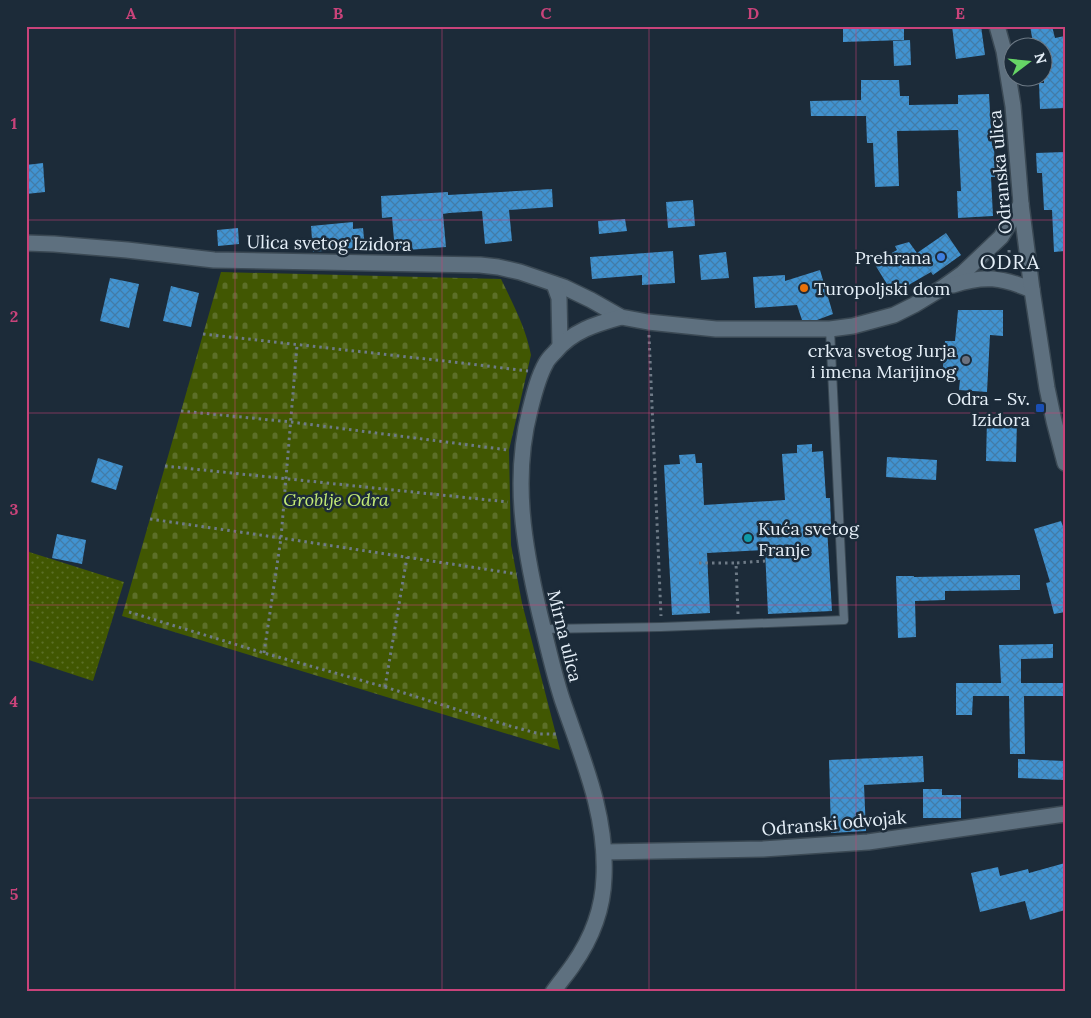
<svg xmlns="http://www.w3.org/2000/svg" width="1091" height="1018" font-family="Lora,serif">
	<style>
		.grass { fill: url(#grass-dots) }
		.cemetery { fill: url(#cemetery-stones) }
		.building { fill: url(#building-cross-hatch) }
		.lines { fill: none; stroke-linecap: round; stroke-linejoin: round }
		.service-casing { stroke: #3b4954; stroke-width: 10 }
		.minor-casing { stroke: #3b4954; stroke-width: 18 }
		.tertiary-casing { stroke: #3b4954; stroke-width: 18 }
		.path { stroke: #6e7b87; stroke-width: 3; stroke-dasharray: 2.5 4; stroke-linecap: butt }
		.service { stroke: #5e707f; stroke-width: 8 }
		.minor { stroke: #5e707f; stroke-width: 15 }
		.tertiary { stroke: #5e707f; stroke-width: 15 }
		.grid { fill: none; stroke: #c9437a; stroke-width: 1; stroke-opacity: 0.55 }
		.shop-dot { fill: #3f7fe0; stroke: #1c2b39; stroke-width: 2 }
		.food-dot { fill: #e8710a; stroke: #1c2b39; stroke-width: 2 }
		.worship-dot { fill: #6b7280; stroke: #1c2b39; stroke-width: 2 }
		.transit-dot { fill: #1a4fb4; stroke: #1c2b39; stroke-width: 2 }
		.culture-dot { fill: #0f9aa8; stroke: #1c2b39; stroke-width: 2 }
		.labels { text-anchor: middle; dominant-baseline: central; stroke-width: 5; stroke-linejoin: round; paint-order: stroke }
		.street-label { font-size: 18px; fill: #e5eff8; stroke: #1c2b39 }
		.poi-label { font-size: 18px; fill: #e5eff8; stroke: #1c2b39; text-anchor: end }
		.park-label { font-size: 18px; font-style: italic; fill: #c3eb75; stroke: #1c2b39 }
		.quarter-label { font-size: 20px; letter-spacing: 1px; fill: #e5eff8; stroke: #1c2b39 }
		.neatline { fill: none; stroke: #c9437a; stroke-width: 2 }
		.grid-label { font-size: 16px; text-anchor: middle; font-weight: bold; fill: #c9437a }
	</style>
	<defs>
		<pattern id="grass-dots" width="8" height="8" patternUnits="userSpaceOnUse" patternTransform="scale(1.25)"><rect width="8" height="8" fill="#415702"/><path d="M2 2h.1M6 6h.1" fill="none" stroke="#5c6f28" stroke-width="1.8" stroke-linecap="round"/></pattern>
		<pattern id="cemetery-stones" width="16" height="16" patternUnits="userSpaceOnUse" patternTransform="scale(1.25)"><rect width="16" height="16" fill="#415702"/><path d="M2 7V4a2 2 0 0 1 4 0v3zM10 15v-3a2 2 0 0 1 4 0v3z" fill="#5c6f28"/></pattern>
		<pattern id="building-cross-hatch" width="8" height="8" patternUnits="userSpaceOnUse" patternTransform="scale(1.25)"><rect width="8" height="8" fill="#4193d1"/><path d="M0 0l8 8M0 8l8-8" fill="none" stroke="#427ca8"/></pattern>
	</defs>
	<rect width="100%" height="100%" fill="#1c2b39"/>
	<!-- grass -->
	<path class="grass" d="M26 551 124 582 93 681 26 659Z"/>
	<!-- cemetery -->
	<path class="cemetery" d="M221 272 501 279C513 304 526 328 531 355L509 450 511 545 522 603 560 750 122 616Z"/>
	<!-- building -->
	<g class="building">
		<path d="M843 26H904V40L843 42Z"/>
		<path d="M952 26H981L985 55 956 59Z"/>
		<path d="M1030 26H1052L1055 38 1065 36V108L1040 109 1039 83H1044V48H1034Z"/>
		<path d="M910 40 911 65 894 66 893 41Z"/>
		<path d="M861 80H899L900 96H909V105L958 104V95L989 94 992 146 994 145 995 177H991L993 216 958 218 957 191H961L958 130 897 131 899 186 875 187 873 143H867L866 116H811L810 101 861 100Z"/>
		<path d="M1065 152V251L1054 252 1052 210H1044L1042 173H1037L1036 153Z"/>
		<path d="M43 163 45 192 26 194V165Z"/>
		<path d="M552 189 553 207 509 210 512 241 485 244 482 211 449 213 443 214 446 247 395 251 392 217 382 218 381 196 448 192V195Z"/>
		<path d="M693 200 695 226 668 228 666 202Z"/>
		<path d="M625 219 627 231 599 234 598 221Z"/>
		<path d="M353 222V229L363 228 365 247 313 252 311 226Z"/>
		<path d="M238 228 239 244 218 246 217 230Z"/>
		<path d="M946 233 961 255 933 275 931 272 893 294 874 263 897 250 895 246 909 242 917 253Z"/>
		<path d="M673 251 675 283 642 285V275L592 279 590 257Z"/>
		<path d="M726 252 729 278 701 280 699 255Z"/>
		<path d="M820 270 833 314 817 320H802L797 305 755 308 753 277 785 275V281Z"/>
		<path d="M110 278 139 284 129 328 100 321Z"/>
		<path d="M171 286 199 293 191 327 163 321Z"/>
		<path d="M958 310H1003V336L990 335 987 392 959 390 960 380 942 379 945 341H955Z"/>
		<path d="M987 419H1017L1016 462 986 461Z"/>
		<path d="M812 444V452L823 451 826 498H830L831 526 827 527 832 611 768 614 765 550 707 553 710 613 672 615 664 465 680 464 679 455 695 454 696 463H702L704 505 785 500 782 454 797 453V445Z"/>
		<path d="M887 457 937 460 936 480 886 477Z"/>
		<path d="M98 458 123 466 116 490 91 482Z"/>
		<path d="M1061 521 1065 532V612L1054 614 1046 583 1050 582 1034 529Z"/>
		<path d="M57 534 86 540 82 564 52 558Z"/>
		<path d="M1020 575V590L945 591V600L915 601 916 637 898 638 896 576H914V577Z"/>
		<path d="M1053 644V658L1021 659V683H1064V696H1024L1025 754H1010L1009 696H973L972 715H956V683H1001L999 645Z"/>
		<path d="M923 756 924 782 864 785 866 831 831 833 829 760Z"/>
		<path d="M1018 759 1065 761V780L1018 778Z"/>
		<path d="M923 789H942V795H961V818H923Z"/>
		<path d="M1065 863V910L1030 920 1025 901 980 912 971 873 998 867 1000 876 1028 869 1029 873Z"/>
	</g>
	<g class="lines">
		<defs>
			<path id="service" d="M543 629 661 627 844 620 830 329"/>
			<g id="minor">
				<path d="M26 243 54 244 127 250 214 260 480 265 498 267 520 272 564 287 591 300 621 317 648 322 716 329H830L853 326 894 315 914 305 942 288 963 273 1001 237 1021 204"/>
				<path d="M554 284 559 298 560 346"/>
				<path d="M953 285C985 275 1001 277 1032 290"/>
				<path d="M604 852 763 849 868 842 1065 814"/>
				<path d="M553 992C559 983 567 974 573 965 592 938 603 910 604 877 607 813 582 758 562 699 553 671 547 643 540 615 524 547 512 479 530 410 534 394 538 377 546 363 548 359 552 355 555 352 572 331 596 324 621 317"/>
			</g>
			<path id="tertiary" d="M997 26 1004 51 1013 106 1021 204 1032 290 1047 388 1054 421 1065 463"/>
		</defs>
		<!-- service casing -->
		<use href="#service" class="service-casing"/>
		<!-- minor casing -->
		<use href="#minor" class="minor-casing"/>
		<!-- tertiary casing -->
		<use href="#tertiary" class="tertiary-casing"/>
		<!-- path -->
		<g class="path">
			<path d="M1009 250 1010 268"/>
			<path d="M203 334 462 363 528 371"/>
			<path d="M649 335 661 616"/>
			<path d="M181 411 291 422 508 450"/>
			<path d="M165 466 508 502"/>
			<path d="M150 519 281 538 517 574"/>
			<path d="M699 563H736"/>
			<path d="M129 612 264 653 385 687 510 726 540 734H558"/>
			<path d="M738 614 736 563 765 561"/>
			<path d="M264 653 281 538 297 345"/>
			<path d="M385 687 407 557"/>
		</g>
		<!-- service -->
		<use href="#service" class="service"/>
		<!-- minor -->
		<use href="#minor" class="minor"/>
		<!-- tertiary -->
		<use href="#tertiary" class="tertiary"/>
	</g>
	<!-- grid -->
	<path class="grid" d="M235 26V992M442 26V992M649 26V992M856 26V992M26 220H1065M26 413H1065M26 605H1065M26 798H1065"/>
	<!-- markers -->
	<circle class="shop-dot" cx="941" cy="257" r="5"/>
	<circle class="food-dot" cx="804" cy="288" r="5"/>
	<circle class="worship-dot" cx="966" cy="360" r="5"/>
	<rect class="transit-dot" x="1035" y="403" width="10" height="10" rx="2.5"/>
	<circle class="culture-dot" cx="748" cy="538" r="5"/>
	<g class="labels">
		<!-- street labels -->
		<g class="street-label">
			<text transform="translate(1000 172) rotate(-95)">Odranska ulica</text>
			<text transform="translate(329 243) rotate(1)">Ulica svetog Izidora</text>
			<text transform="translate(565 636) rotate(76)">Mirna ulica</text>
			<text transform="translate(834 823) rotate(-5)">Odranski odvojak</text>
		</g>
		<!-- poi labels -->
		<g class="poi-label">
			<text x="931" y="257">Prehrana</text>
			<text x="814" y="288" text-anchor="start">Turopoljski dom</text>
			<text x="956" y="350">crkva svetog Jurja<tspan x="956" dy="21">i imena Marijinog</tspan></text>
			<text x="1030" y="398">Odra - Sv.<tspan x="1030" dy="21">Izidora</tspan></text>
			<text x="758" y="528" text-anchor="start">Kuća svetog<tspan x="758" dy="21">Franje</tspan></text>
		</g>
		<!-- park labels -->
		<g class="park-label">
			<text x="336" y="499">Groblje Odra</text>
		</g>
		<!-- quarter labels -->
		<g class="quarter-label">
			<text x="1010" y="261">ODRA</text>
		</g>
	</g>
	<!-- border -->
	<rect width="1091" height="1018" fill="none" stroke="#1c2b39" stroke-width="55"/>
	<!-- north arrow -->
	<g transform="translate(1028 62) rotate(74)"><circle r="24" fill="#1c2b39" stroke="#6c7985"/>
	<path d="M0-4L9 19L0 12L-9 19Z" fill="#66d466"/>
	<text y="-8" font-size="14" font-weight="bold" text-anchor="middle" fill="#e5eff8">N</text>
	</g>
	<rect x="28" y="28" width="1036" height="962" class="neatline"/>
	<g class="grid-label">
		<text x="131" y="19">A</text>
		<text x="338" y="19">B</text>
		<text x="546" y="19">C</text>
		<text x="753" y="19">D</text>
		<text x="960" y="19">E</text>
		<text x="14" y="129">1</text>
		<text x="14" y="322">2</text>
		<text x="14" y="515">3</text>
		<text x="14" y="707">4</text>
		<text x="14" y="900">5</text>
	</g>
</svg>
